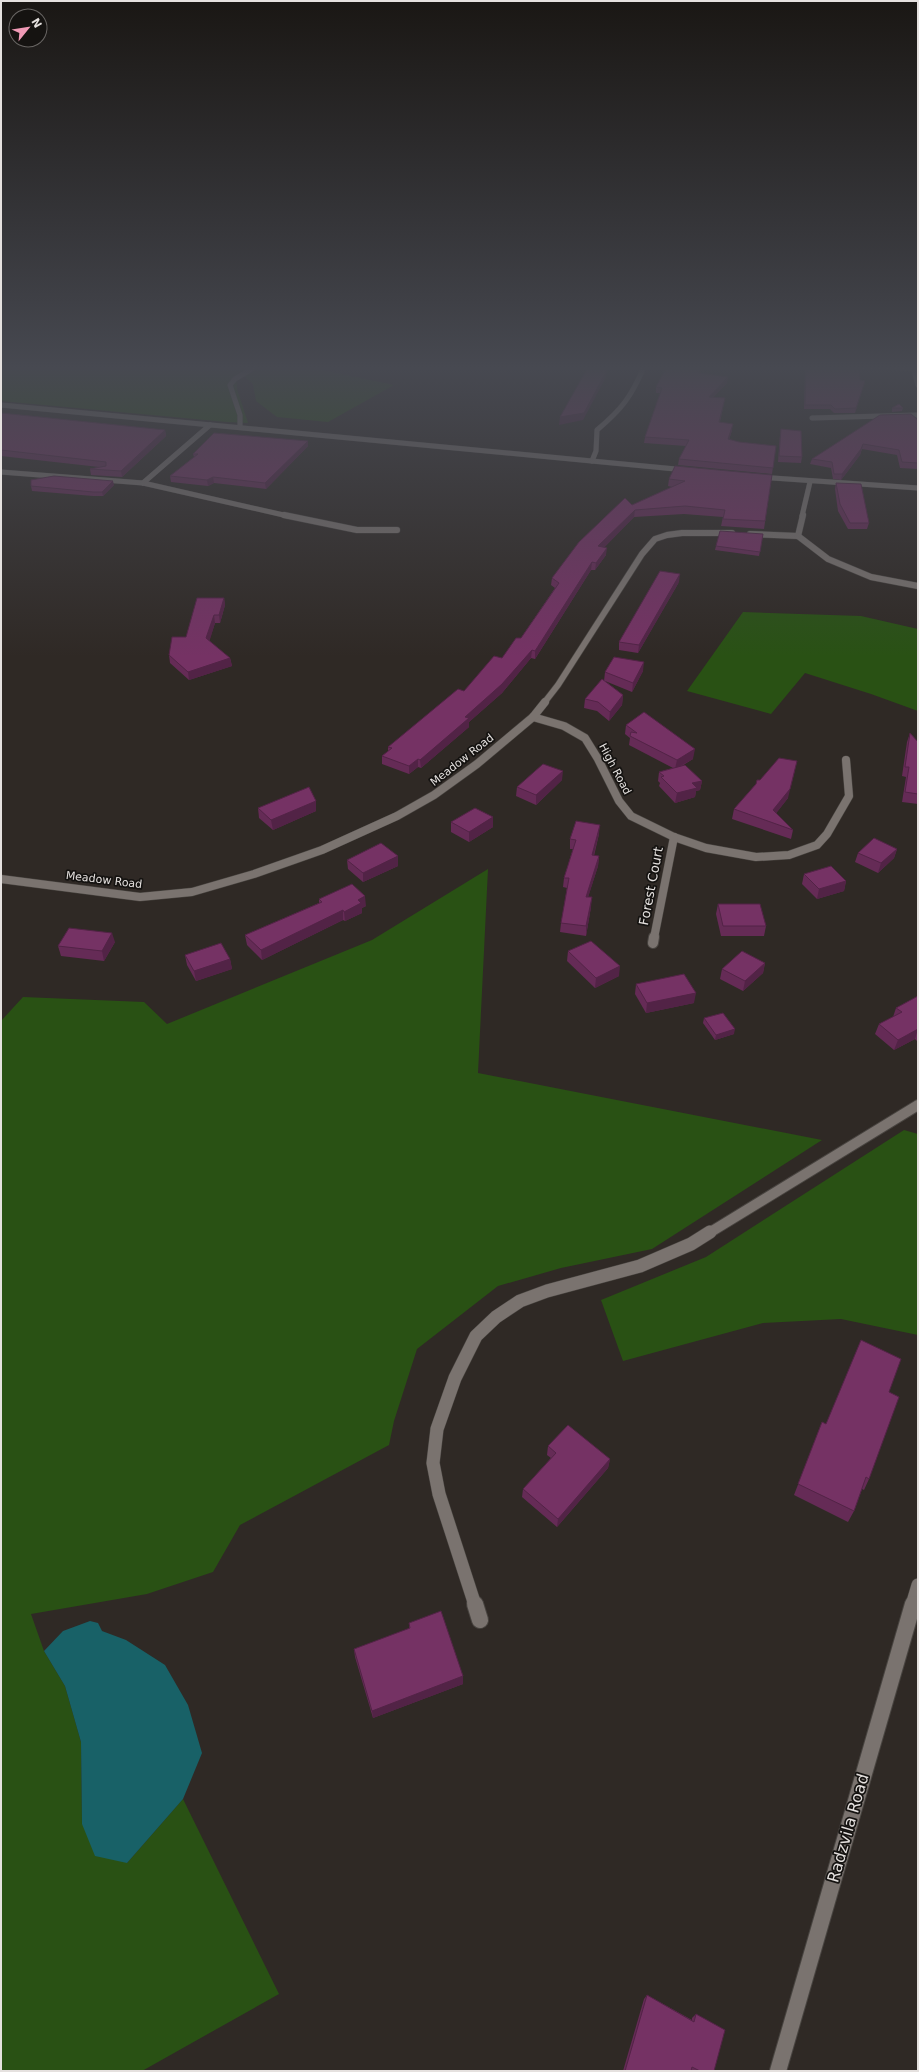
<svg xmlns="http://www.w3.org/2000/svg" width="919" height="2072" font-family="'DejaVu Sans',sans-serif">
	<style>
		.green { fill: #295114 }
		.water { fill: #186167 }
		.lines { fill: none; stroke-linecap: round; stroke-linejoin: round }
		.service-far3-casing { stroke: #484440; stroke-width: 5.5 }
		.service-far2-casing { stroke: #484440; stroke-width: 12 }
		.service-far1-casing { stroke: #484440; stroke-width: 14 }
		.service-casing { stroke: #484440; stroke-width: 18 }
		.minor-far5-casing { stroke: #484440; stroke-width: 5.5 }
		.minor-far4-casing { stroke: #484440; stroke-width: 7 }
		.minor-far3-casing { stroke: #484440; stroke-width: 9 }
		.minor-far2-casing { stroke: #484440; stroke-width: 12 }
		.minor-far1-casing { stroke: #484440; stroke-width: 14 }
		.minor-casing { stroke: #484440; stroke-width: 18 }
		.tertiary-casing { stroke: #484440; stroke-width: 5.5 }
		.service-far3 { stroke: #7a736f; stroke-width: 5 }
		.service-far2 { stroke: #7a736f; stroke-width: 10 }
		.service-far1 { stroke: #7a736f; stroke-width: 13 }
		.service { stroke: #7a736f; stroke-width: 16 }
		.minor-far5 { stroke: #7a736f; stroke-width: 5 }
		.minor-far4 { stroke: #7a736f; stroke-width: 6 }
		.minor-far3 { stroke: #7a736f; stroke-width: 8 }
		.minor-far2 { stroke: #7a736f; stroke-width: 10 }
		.minor-far1 { stroke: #7a736f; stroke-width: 13 }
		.minor { stroke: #7a736f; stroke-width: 16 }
		.tertiary { stroke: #7a736f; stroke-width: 5 }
		.wall { fill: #652b56 }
		.shaded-wall { fill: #522346 }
		.building { fill: #753264; stroke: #522346 }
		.labels { text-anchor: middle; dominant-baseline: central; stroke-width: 3.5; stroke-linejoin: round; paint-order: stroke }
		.far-street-label { font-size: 11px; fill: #e5e1df; stroke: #151311 }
		.street-label { font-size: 13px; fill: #e5e1df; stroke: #151311 }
		.near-street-label { font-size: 16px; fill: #e5e1df; stroke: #151311 }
	</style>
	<rect width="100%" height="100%" fill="#2f2925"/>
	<!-- green -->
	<g class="green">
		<path d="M1 367H308L394 385 328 422 277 417 256 401 253 384 244 376 237 380V389L248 423 227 422 1 401Z"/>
		<path d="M743 612 861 616 918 629V711L871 694 805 673 771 714 687 691Z"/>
		<path d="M488 869 478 1073 822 1140 652 1249 561 1268 498 1286 417 1349 394 1421 389 1445 240 1525 213 1572 147 1594 31 1614 44 1651 65 1686 81 1742 82 1824 127 1863 183 1799 279 1994 142 2071H1V1021L23 997 144 1002 167 1024 372 940Z"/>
		<path d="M904 1130 918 1134V1335L841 1319 763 1323 623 1361 601 1300 706 1257Z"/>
	</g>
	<!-- water -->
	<path class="water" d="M90 1621 98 1623 102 1631 126 1640 165 1665 188 1705 202 1753 183 1799 127 1863 95 1856 82 1824 81 1742 65 1686 44 1651 63 1631Z"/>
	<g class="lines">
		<defs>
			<g id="service-far3">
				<path d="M812 418 918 415"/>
				<path d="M240 427V415L230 385 235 379 255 367"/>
			</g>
			<path id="service-far2" d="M709 1233 918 1105"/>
			<path id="service-far1" d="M475 1605 439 1494 433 1463 437 1429 455 1378 476 1336 496 1317 520 1301 547 1291 640 1266 691 1244 710 1232"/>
			<path id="service" d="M475 1604 480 1620"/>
			<g id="minor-far5">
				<path d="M863 367 912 368"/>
				<path d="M592 461 596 451 597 430C622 409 631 397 644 367"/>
				<path d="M1 472 143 483 288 516"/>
				<path d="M143 483 210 425"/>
				<path d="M802 516 810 482"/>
			</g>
			<g id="minor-far4">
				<path d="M284 515 357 530H397"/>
				<path d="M750 534 798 536"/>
				<path d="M798 536 828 559 871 577 918 586"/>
				<path d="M798 536 803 515"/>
				<path d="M544 703 558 685 642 554 655 539 667 535 682 533H732"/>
			</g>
			<g id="minor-far3">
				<path d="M533 717 564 726 585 738 598 759 619 801 631 816 674 837 706 848 756 857 789 855 817 845 827 834 849 796 846 760"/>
				<path d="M1 879 140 897 192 892 254 874 322 850 397 816 434 795 477 764 533 717 545 702"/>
				<path d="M654 938 674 837"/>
			</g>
			<path id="minor-far2" d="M653 943 654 937"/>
			<path id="minor-far1" d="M912 1605 918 1585"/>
			<path id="minor" d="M778 2071 913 1604"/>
			<g id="tertiary">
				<path d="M913 367 918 385"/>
				<path d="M1 405 686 470"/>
				<path d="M758 477 918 488"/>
			</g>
		</defs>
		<!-- service-far3 casing -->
		<use href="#service-far3" class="service-far3-casing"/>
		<!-- service-far2 casing -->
		<use href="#service-far2" class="service-far2-casing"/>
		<!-- service-far1 casing -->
		<use href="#service-far1" class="service-far1-casing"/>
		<!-- service casing -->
		<use href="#service" class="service-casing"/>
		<!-- minor-far5 casing -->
		<use href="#minor-far5" class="minor-far5-casing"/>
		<!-- minor-far4 casing -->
		<use href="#minor-far4" class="minor-far4-casing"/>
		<!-- minor-far3 casing -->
		<use href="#minor-far3" class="minor-far3-casing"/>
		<!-- minor-far2 casing -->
		<use href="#minor-far2" class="minor-far2-casing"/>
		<!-- minor-far1 casing -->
		<use href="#minor-far1" class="minor-far1-casing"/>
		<!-- minor casing -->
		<use href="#minor" class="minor-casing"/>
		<!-- tertiary casing -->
		<use href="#tertiary" class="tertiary-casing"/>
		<!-- service-far3 -->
		<use href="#service-far3" class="service-far3"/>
		<!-- service-far2 -->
		<use href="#service-far2" class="service-far2"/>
		<!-- service-far1 -->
		<use href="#service-far1" class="service-far1"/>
		<!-- service -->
		<use href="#service" class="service"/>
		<!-- minor-far5 -->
		<use href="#minor-far5" class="minor-far5"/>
		<!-- minor-far4 -->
		<use href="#minor-far4" class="minor-far4"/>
		<!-- minor-far3 -->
		<use href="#minor-far3" class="minor-far3"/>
		<!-- minor-far2 -->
		<use href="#minor-far2" class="minor-far2"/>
		<!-- minor-far1 -->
		<use href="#minor-far1" class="minor-far1"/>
		<!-- minor -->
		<use href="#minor" class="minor"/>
		<!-- tertiary -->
		<use href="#tertiary" class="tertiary"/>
	</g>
	<!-- wall -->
	<g class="wall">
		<path d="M702 367 700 373 727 383 713 397 725 398 720 422 732 430 729 440 739 442 776 446 772 474 678 465 679 459 686 446 644 443 645 437 660 393H656V387L677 369Z"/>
		<path d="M801 367H859L860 380 865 381 855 413H834L830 409H804L805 369H800Z"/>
		<path d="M892 408H903L902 411 892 412Z"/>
		<path d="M1 413 165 430 166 436 122 477 91 475 90 469 99 467 1 456Z"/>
		<path d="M918 422V469L900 468 897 455 862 449 860 455 841 480 833 479 831 468 810 464 812 459Z"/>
		<path d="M781 429 802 457 801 463 778 462 780 435Z"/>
		<path d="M308 446 266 489 214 483 208 486 171 482 170 476 194 457 193 454Z"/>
		<path d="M772 475 764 529 721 526 723 517 684 514 634 517 604 547 606 555 595 570H591L535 659 531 658 502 693 469 722V727L421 768 418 767 409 774 382 764V756L388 751V747L464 691 502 658 521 638 555 588 551 585 552 578 632 505 672 487 668 486 669 479Z"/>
		<path d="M836 483 869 523 867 529H848L838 511 835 489Z"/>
		<path d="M114 485 103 496H93L32 491 31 486Z"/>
		<path d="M763 534 759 556 715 550 716 546Z"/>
		<path d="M679 582 638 653 619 650V642Z"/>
		<path d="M224 598 225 605 220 623H215L209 641 230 658 232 666 189 680 170 663 169 655Z"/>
		<path d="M643 671 632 692 605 681 623 695 622 705 609 721 597 711 584 708 585 699 604 681 605 672Z"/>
		<path d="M626 725 693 759 680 767 702 781 700 790 696 791 695 797 675 803 659 786 660 783 658 781 659 772 673 768 629 745 630 738 625 734Z"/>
		<path d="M910 733 918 742V804L902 802 906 777 902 776 907 742Z"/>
		<path d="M562 780 536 805 516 796 517 787Z"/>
		<path d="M756 784 788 798 776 813 793 830 791 839 732 819 734 809Z"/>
		<path d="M316 801V811L273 830 259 818 258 808Z"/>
		<path d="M451 822 493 827 469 842 451 832Z"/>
		<path d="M599 834 594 856H599L598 866 588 897 591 907 586 936 560 932 561 923 567 888 563 887 564 878 573 849H570V839Z"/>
		<path d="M897 849 894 858 878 873 855 862 858 853Z"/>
		<path d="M347 860 398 866 363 882 348 869Z"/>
		<path d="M804 874 846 881 844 891 817 899 802 884Z"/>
		<path d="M319 899 366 906 362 908V913L345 921 343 920 262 960 247 945 245 935 319 903Z"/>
		<path d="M718 904 766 926 764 936H721L716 914Z"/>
		<path d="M115 942 104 961 61 956 58 946Z"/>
		<path d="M568 951 619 976 595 988 567 961Z"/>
		<path d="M185 955 230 959 232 969 196 981 187 965Z"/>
		<path d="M765 963 763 973 743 991 720 979 722 969Z"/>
		<path d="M636 984 694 1003 646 1013 635 994Z"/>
		<path d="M918 996V1042L915 1039 894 1050 875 1034 879 1024 893 1017 896 1008Z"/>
		<path d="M704 1018 734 1034 715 1040 703 1023Z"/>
		<path d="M889 1392 869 1479 864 1490 862 1489 854 1511 848 1522 794 1495 822 1422 826 1424Z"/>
		<path d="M548 1446 610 1459 608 1468 557 1527 522 1497 523 1489 551 1458 547 1455Z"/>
		<path d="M409 1623 463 1676V1684L373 1718 355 1657 354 1649 409 1629Z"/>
		<path d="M647 1995 692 2020V2018L696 2014 714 2071H623L644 1999Z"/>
	</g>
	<!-- shaded-wall -->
	<g class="shaded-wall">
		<path d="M701 367H702L698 378 699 373Z"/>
		<path d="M607 370 606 377 583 420 559 425 560 417Z"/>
		<path d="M728 377 727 383 708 403 709 397Z"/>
		<path d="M865 381 864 385 855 413 856 408Z"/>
		<path d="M733 424 732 430 727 446 728 439Z"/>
		<path d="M165 430 166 436 122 477 121 471Z"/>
		<path d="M308 441V446L266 489 265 483Z"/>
		<path d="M863 444 860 455 841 480 842 474Z"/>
		<path d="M213 477 214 483 208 486 207 480Z"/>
		<path d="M113 481 114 485 103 496 102 492Z"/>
		<path d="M635 510 634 517 598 554V546Z"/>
		<path d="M607 548 606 555 595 570 596 563Z"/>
		<path d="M592 562 591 570 535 659V651Z"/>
		<path d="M680 574 679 582 638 653 639 645Z"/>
		<path d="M224 598 225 605 220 623 219 615Z"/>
		<path d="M214 615 215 623 208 646 206 638Z"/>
		<path d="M532 650 531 658 502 693 469 722V727L421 768 420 760 465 717Z"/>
		<path d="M230 658 232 666 189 680 188 672Z"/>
		<path d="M644 662 643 671 632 692 633 683Z"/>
		<path d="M623 695 622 705 609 721 610 712Z"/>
		<path d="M695 749 693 759 675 769 677 760Z"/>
		<path d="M418 759V767L409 774V766Z"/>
		<path d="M795 770 788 798 771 820 773 810Z"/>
		<path d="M563 771 562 780 536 805V795Z"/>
		<path d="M702 781 700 790 696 791 695 797 675 803 677 793 692 783Z"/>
		<path d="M316 801V811L273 830 271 820Z"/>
		<path d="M493 817V827L469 842V832Z"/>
		<path d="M600 825 599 834 591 865 592 855Z"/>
		<path d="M897 849 894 858 878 873 881 863Z"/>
		<path d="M398 856V866L363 882V873Z"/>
		<path d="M599 856 598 866 585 907 586 897Z"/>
		<path d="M846 881 844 891 817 899 819 889Z"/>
		<path d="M365 896 366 906 362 908V913L345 921 344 912 358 900Z"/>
		<path d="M592 897 591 907 586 936V926Z"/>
		<path d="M343 910V920L262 960 261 950Z"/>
		<path d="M112 933 115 942 104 961 102 951Z"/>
		<path d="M230 959 232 969 196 981 194 971Z"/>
		<path d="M765 963 763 973 743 991 745 981Z"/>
		<path d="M620 966 619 976 595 988 596 978Z"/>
		<path d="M696 993 694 1003 646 1013 647 1003Z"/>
		<path d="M735 1029 734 1034 715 1040 716 1035Z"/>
		<path d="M918 1029 915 1039 894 1050 898 1040Z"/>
		<path d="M610 1459 608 1468 557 1527 558 1519Z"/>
		<path d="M463 1676V1684L373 1718 372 1711Z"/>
	</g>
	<!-- building -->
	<g class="building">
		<path d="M678 367H701L699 373 728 377 709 397 725 398 719 422 733 424 728 439 739 442 776 446 773 468 679 459 689 440 645 437 662 388 656 387 666 368 677 369Z"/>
		<path d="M806 367H859L860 380 865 381 856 408 835 409 831 405H805Z"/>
		<path d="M587 369 607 370 584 413 560 417Z"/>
		<path d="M899 404 903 408H892Z"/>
		<path d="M1 413 165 430 121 471 90 469 106 466V462L1 450Z"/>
		<path d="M911 414 917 419 918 422V463L902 462 899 450 863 444 861 449 842 474H834L832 462 812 459 880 415Z"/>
		<path d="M781 429 801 431 802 457 779 456Z"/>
		<path d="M214 433 308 441 265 483 213 477 207 480 170 476 198 454H193Z"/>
		<path d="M675 466 772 475 765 521 723 519 725 510 685 506 635 510 598 546 607 548 596 563 592 562 535 651 532 650 502 684 465 717 469 718 420 760 418 759 409 766 382 756 392 748 388 747 458 689 464 691 494 656 502 658 516 638H521L559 583 552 578 579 542 625 498 632 505 685 481 669 479Z"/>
		<path d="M54 476 113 481 102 492H93L31 486V480Z"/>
		<path d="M836 483 861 484 869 523H850L840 504Z"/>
		<path d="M720 531 763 534 760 552 716 546Z"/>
		<path d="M660 571 680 574 639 645 619 642Z"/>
		<path d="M197 598H224L219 615H214L206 638 230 658 188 672 169 655 172 637H186Z"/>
		<path d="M614 657 644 662 633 683 605 672Z"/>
		<path d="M602 679 623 695 610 712 598 702 585 699Z"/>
		<path d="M644 712 695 749 677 760 630 736 631 732 637 733 626 725Z"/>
		<path d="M910 733 918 742V794L905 792 909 767H905Z"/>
		<path d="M779 758 797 761 790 789 773 810 793 830 734 809 756 784 757 780H760Z"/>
		<path d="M543 764 563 771 536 795 517 787Z"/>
		<path d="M685 765 702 781 692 783 697 788 677 793 661 777 664 776 659 772Z"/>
		<path d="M309 787 316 801 271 820 258 808Z"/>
		<path d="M475 808 493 817 469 832 451 822Z"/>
		<path d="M576 821 600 825 592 855 599 856 586 897H592L586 926 561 923 569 878H564L576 840 570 839Z"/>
		<path d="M874 838 897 849 881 863 858 853Z"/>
		<path d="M381 843 398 856 363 873 347 860Z"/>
		<path d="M831 866 846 881 819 889 804 874Z"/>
		<path d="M352 884 365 896 358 900 361 903 344 912 343 910 261 950 245 935 322 902 319 899Z"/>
		<path d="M718 904H760L766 926H723Z"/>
		<path d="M69 928 112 933 102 951 58 946Z"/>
		<path d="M591 941 620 966 596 978 568 951Z"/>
		<path d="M221 943 230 959 194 971 185 955Z"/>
		<path d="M742 951 765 963 745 981 722 969Z"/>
		<path d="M684 974 696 993 647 1003 636 984Z"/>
		<path d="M918 996V1029L898 1040 879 1024 902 1012 896 1008Z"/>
		<path d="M723 1013 735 1029 716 1035 704 1018Z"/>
		<path d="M861 1340 901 1359 889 1392 899 1397 869 1479 866 1477 854 1511 798 1484 822 1422 826 1424Z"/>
		<path d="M568 1425 610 1459 558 1519 523 1489 556 1453 548 1446Z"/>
		<path d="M441 1611 463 1676 372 1711 354 1649 410 1628 409 1623Z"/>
		<path d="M647 1995 694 2022 696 2014 725 2030 714 2071H700L692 2067 691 2071H625Z"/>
	</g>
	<!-- sky -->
	<linearGradient id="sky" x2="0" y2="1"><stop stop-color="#1a1714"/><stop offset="0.56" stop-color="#474951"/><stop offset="1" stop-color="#474951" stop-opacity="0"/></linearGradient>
	<rect width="919" height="657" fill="url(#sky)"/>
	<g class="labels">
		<!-- far-street labels -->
		<g class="far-street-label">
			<text transform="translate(462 760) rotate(-38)">Meadow Road</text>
			<text transform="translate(615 769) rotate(62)">High Road</text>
			<text transform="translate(104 880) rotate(7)">Meadow Road</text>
		</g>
		<!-- street labels -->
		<g class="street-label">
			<text transform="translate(651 886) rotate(-79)">Forest Court</text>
		</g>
		<!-- near-street labels -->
		<g class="near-street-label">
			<text transform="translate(848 1828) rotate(-74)">Radzvila Road</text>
		</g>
	</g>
	<!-- border -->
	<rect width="919" height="2072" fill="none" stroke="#e5e1df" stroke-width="4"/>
	<!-- north arrow -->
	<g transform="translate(28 28) rotate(60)"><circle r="19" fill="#151311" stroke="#686563"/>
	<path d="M0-3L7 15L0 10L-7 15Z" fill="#f09ab6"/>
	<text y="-6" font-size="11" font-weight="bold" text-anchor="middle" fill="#e5e1df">N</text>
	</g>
</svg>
